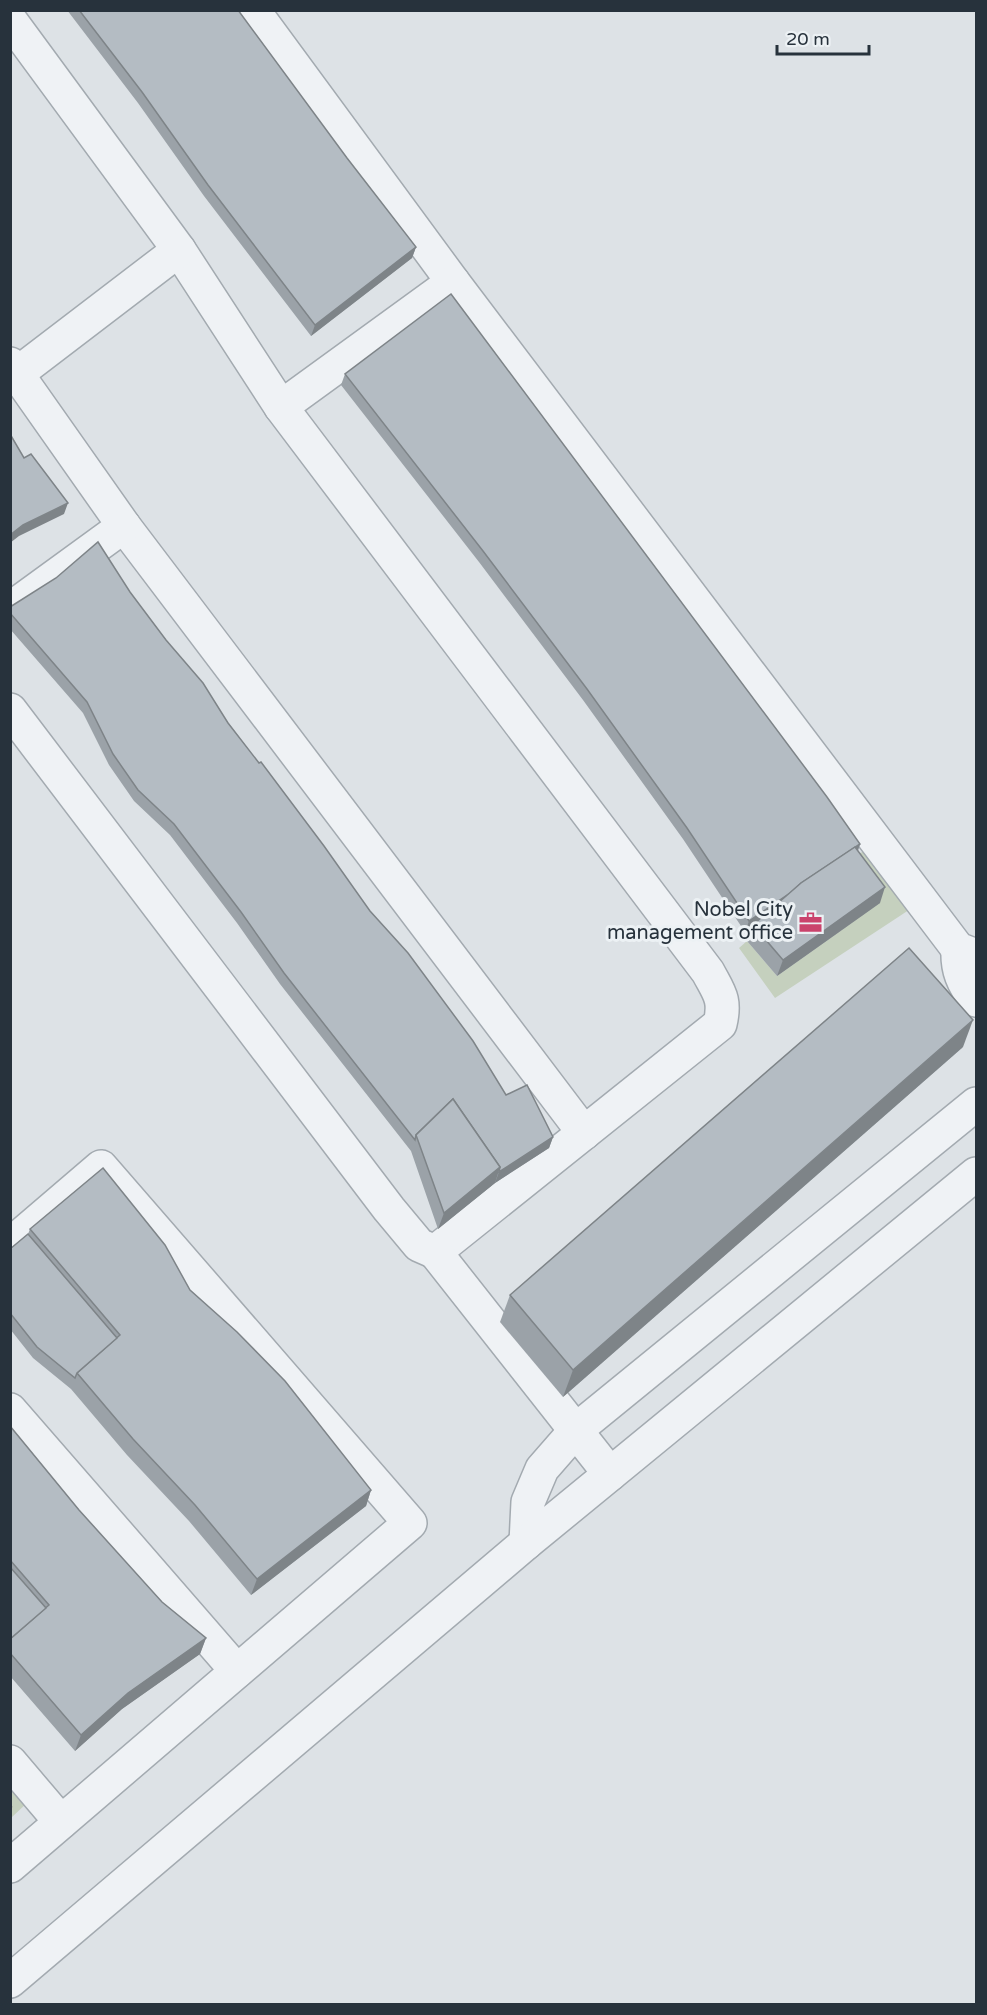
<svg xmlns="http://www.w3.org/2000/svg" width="987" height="2015" font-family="'Varela Round',sans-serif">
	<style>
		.grass { fill: url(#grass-tufts) }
		.green { fill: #c5d0be }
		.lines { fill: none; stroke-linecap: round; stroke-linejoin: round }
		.minor-casing { stroke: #a3aab0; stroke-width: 36 }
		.minor { stroke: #eff2f5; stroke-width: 33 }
		.wall { fill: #9ba2a8 }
		.shaded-wall { fill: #7e8488 }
		.building { fill: #b4bcc3; stroke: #7e8488; stroke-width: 1.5 }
		.labels { text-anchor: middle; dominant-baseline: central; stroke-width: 6; stroke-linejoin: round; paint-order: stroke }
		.poi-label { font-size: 20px; fill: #27323c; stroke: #ecf1f4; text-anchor: end }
	</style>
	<defs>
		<pattern id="grass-tufts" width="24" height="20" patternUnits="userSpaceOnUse" patternTransform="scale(1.5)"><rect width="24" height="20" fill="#c5d0be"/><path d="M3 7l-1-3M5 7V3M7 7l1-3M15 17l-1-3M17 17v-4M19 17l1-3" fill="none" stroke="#a9b3a4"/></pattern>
	</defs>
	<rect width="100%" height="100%" fill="#dde2e6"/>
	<!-- grass -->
	<path class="grass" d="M10 1781 28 1802 11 1818H10Z"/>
	<!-- green -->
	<path class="green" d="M873 847 915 906 775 998 739 948 747 941 777 976 879 903 856 855Z"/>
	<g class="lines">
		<defs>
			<g id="minor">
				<path d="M253 10 453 282 958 949 976 956"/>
				<path d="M10 20 179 250 281 407 708 972C719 993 726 999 720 1024L435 1252 419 1245 389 1209 10 710"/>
				<path d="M10 364 124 526 584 1133"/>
				<path d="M18 373 179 250"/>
				<path d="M281 407 453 282"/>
				<path d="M10 609 124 526"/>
				<path d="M958 949C957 970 963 984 976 1000"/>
				<path d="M10 1245 101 1167 410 1523 10 1866"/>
				<path d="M435 1252 610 1474"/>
				<path d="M10 1410 237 1671"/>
				<path d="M526 1543 528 1502 542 1469 576 1430 976 1104"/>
				<path d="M10 1762 61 1822"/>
				<path d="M10 1981 526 1543 976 1174"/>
			</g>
		</defs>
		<!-- minor casing -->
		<use href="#minor" class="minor-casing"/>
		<!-- minor -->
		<use href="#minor" class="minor"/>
	</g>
	<!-- wall -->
	<g class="wall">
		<path d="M67 10H238L347 158 416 247 412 258 311 336 204 196 138 103Z"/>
		<path d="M345 374 860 844 858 851 880 903 777 976 747 941 752 927 745 932 683 839 583 700 479 562 341 385Z"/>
		<path d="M130 592 370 911 506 1095 553 1137 549 1148 495 1183 438 1229 411 1151 280 984 237 923 170 835 134 801 109 765 83 713 10 629V607Z"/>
		<path d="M963 1047 563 1397 500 1322 510 1295Z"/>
		<path d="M30 1229 190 1290 371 1490 366 1506 251 1595 189 1521 127 1455 71 1389 33 1358 10 1329V1249L28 1234Z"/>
		<path d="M10 1426 79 1510 162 1602 206 1638 200 1654 122 1709 75 1751 10 1676Z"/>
	</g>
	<!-- shaded-wall -->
	<g class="shaded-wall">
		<path d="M416 247 412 258 311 336 315 325Z"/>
		<path d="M68 503 64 514 19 536 10 543V535L23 525Z"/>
		<path d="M860 844 856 855 745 932 749 921Z"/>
		<path d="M885 887 880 903 777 976 783 960Z"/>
		<path d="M973 1020 963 1047 563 1397 573 1370Z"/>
		<path d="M553 1137 549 1148 495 1183 499 1172Z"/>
		<path d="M500 1167 495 1183 438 1229 444 1213Z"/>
		<path d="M371 1490 366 1506 251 1595 257 1579Z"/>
		<path d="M206 1638 200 1654 122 1709 75 1751 81 1735 128 1693Z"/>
	</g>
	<!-- building -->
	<g class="building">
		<path d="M79 10H238L347 158 416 247 315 325 208 185 142 92Z"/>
		<path d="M451 294 827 797 860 844 801 883 790 893 749 921 687 828 587 689 483 551 345 374Z"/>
		<path d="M10 434 24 458 31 454 68 503 23 525 10 535Z"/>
		<path d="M98 542 130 592 166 640 203 683 228 723 259 763 261 762 324 846 370 911 408 953 473 1041 506 1095 527 1085 553 1137 499 1172 500 1167 453 1099 416 1135 415 1140 284 973 241 912 174 824 138 790 113 754 87 702 10 613V607L56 578Z"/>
		<path d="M855 847 885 887 783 960 753 925 801 883Z"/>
		<path d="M909 948 973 1020 573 1370 510 1295Z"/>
		<path d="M453 1099 500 1167 444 1213 416 1135Z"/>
		<path d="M103 1168 165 1245 190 1290 237 1332 285 1381 371 1490 257 1579 195 1505 133 1439 77 1373 120 1335 30 1229Z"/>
		<path d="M28 1234 117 1338 77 1373 75 1378 37 1347 10 1313V1249Z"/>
		<path d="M10 1426 79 1510 162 1602 206 1638 128 1693 81 1735 10 1653V1639L49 1605 10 1560Z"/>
		<path d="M10 1567 46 1608 10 1639Z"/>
	</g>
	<!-- icons -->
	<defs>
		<symbol id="office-bare" viewBox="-9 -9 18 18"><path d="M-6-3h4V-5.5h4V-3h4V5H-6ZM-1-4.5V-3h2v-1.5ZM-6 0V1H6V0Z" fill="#ca436c" stroke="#ecf1f4" stroke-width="2.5" paint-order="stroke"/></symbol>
	</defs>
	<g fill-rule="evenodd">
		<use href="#office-bare" x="794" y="906" width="33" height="33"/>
	</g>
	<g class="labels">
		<!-- poi labels -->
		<g class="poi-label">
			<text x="793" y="910">Nobel City<tspan x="793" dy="23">management office</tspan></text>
		</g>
	</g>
	<!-- border -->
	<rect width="987" height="2015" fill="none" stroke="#27323c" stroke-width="24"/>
	<!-- scale -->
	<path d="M777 45v9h92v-9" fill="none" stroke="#27323c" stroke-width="3"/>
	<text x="786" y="45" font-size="18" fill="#27323c" stroke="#ecf1f4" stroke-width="4.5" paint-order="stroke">20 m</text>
</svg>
